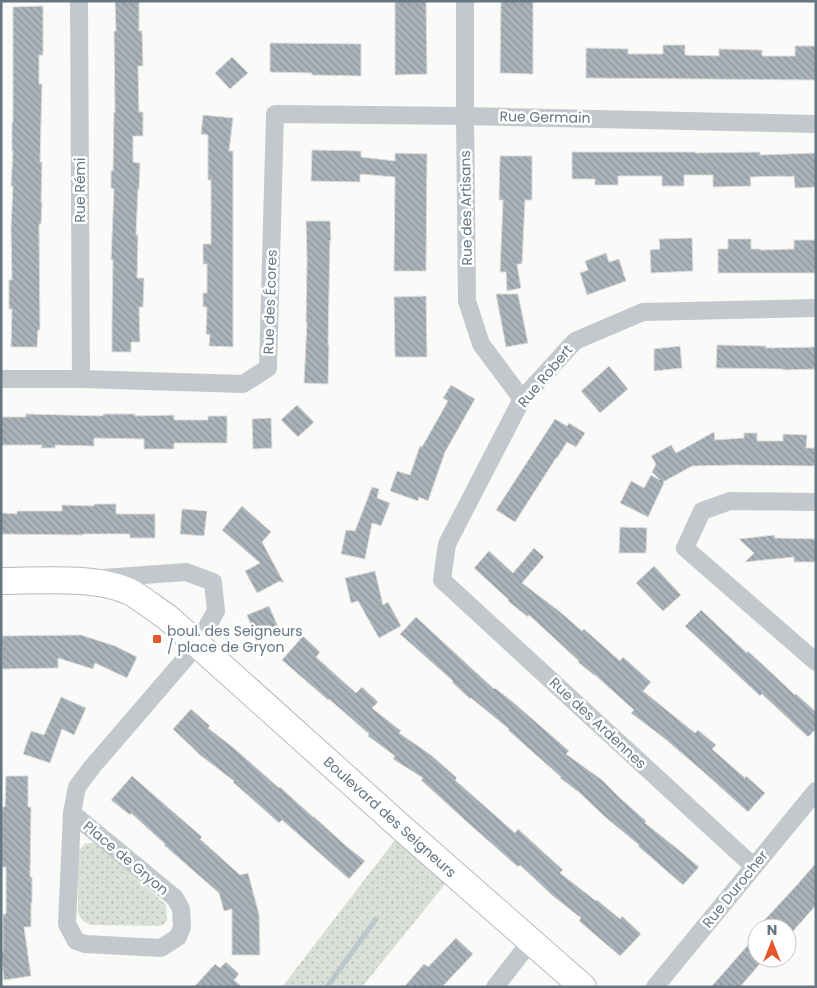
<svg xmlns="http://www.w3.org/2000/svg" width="817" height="988" font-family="Poppins,sans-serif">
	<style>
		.green { fill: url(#green-dots) }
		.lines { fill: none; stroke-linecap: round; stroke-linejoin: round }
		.stream { stroke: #bbc7cb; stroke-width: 5 }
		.building { fill: url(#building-back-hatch); stroke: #dcdcda }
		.secondary-casing { stroke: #b3babf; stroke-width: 28 }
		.street { stroke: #c3c8cc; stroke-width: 18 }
		.secondary { stroke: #fff; stroke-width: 26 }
		.poi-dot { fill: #e4572e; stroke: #fff; stroke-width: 2 }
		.labels { text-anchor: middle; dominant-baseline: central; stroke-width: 5; stroke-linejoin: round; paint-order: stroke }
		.street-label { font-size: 14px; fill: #657683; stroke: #fff }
		.poi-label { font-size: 14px; fill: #657683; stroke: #fff; text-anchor: start }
	</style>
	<defs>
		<pattern id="green-dots" width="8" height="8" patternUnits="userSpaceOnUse" patternTransform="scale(1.25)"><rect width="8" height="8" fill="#dadfd7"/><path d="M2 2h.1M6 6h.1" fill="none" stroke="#b4b9b4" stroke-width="1.8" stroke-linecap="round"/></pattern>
		<pattern id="building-back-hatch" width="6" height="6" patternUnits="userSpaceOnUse" patternTransform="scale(1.25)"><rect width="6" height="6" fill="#aab3b9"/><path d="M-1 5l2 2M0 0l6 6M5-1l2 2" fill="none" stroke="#8e969c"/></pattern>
	</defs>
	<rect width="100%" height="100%" fill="#fafaf8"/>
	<!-- green -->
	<g class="green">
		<path d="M395 840 446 883 362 987H282Z"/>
		<path d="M86 843H93L100 845 166 905 167 920 164 924 160 926 91 925C84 922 80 920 78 912V856L79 850Z"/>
	</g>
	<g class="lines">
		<!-- stream -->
		<path class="stream" d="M327 987 376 919"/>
	</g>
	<!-- building -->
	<g class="building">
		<path d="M115 1H139V31H142L143 66H138L139 112H143V136H133V162L140 163 139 189H138L136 235H138L137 278H144L143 307H139L140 342H131V352H112V321L113 260H111L114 189 111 188V171H113L114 112H115L114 31H116Z"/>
		<path d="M395 1H426L427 74 395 75Z"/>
		<path d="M501 1H533V74L500 73Z"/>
		<path d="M43 6V55H39V84H42L40 162H42L41 202H42L41 224H39L40 330H38L37 347H11L12 309H9V280H12L11 228 13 186H11L13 151H12V122H13V7Z"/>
		<path d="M270 43 361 44V76L312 75V73L270 72Z"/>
		<path d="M663 45H685V55L719 56V49L762 50V56H795V46H816V80L586 78V48L628 49V54H663Z"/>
		<path d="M232 57 248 73 230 89 215 73Z"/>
		<path d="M203 115 233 118 229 151H233V347L209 346 210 335 206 334 207 307H203V293H207V264H203V244H211V180H208V135L201 134Z"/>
		<path d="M312 150 361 151V157L395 161V153L427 154 426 271H394L395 177 360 174V182L311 181Z"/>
		<path d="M572 152H695V153L760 152V155L816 153V187L795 188 794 176 785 177V176L750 177 751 186 713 187V175H684V186H662V176H618V185H595V179H572Z"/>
		<path d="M500 156H532V200H525L522 264H517L521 288 507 291 506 272H500L503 200H499Z"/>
		<path d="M306 221H330L331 240H330L328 345H329L328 384 304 383 307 322H306L307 260Z"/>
		<path d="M692 238 693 271 651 273 650 250 660 249 659 239Z"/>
		<path d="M728 239H751V249H760V250L794 249V240H816V273H718V249H728Z"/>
		<path d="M606 253 609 262 619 259 626 281 587 295 580 273 588 270 585 261Z"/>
		<path d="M496 294H518L528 343 506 347Z"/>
		<path d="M426 296 427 357H395L394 297Z"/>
		<path d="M717 345 766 346V348L816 347V369L783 370V369L716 368Z"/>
		<path d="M680 346 682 368 654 371V349Z"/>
		<path d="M609 366 628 389 600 413 581 391Z"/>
		<path d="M451 385 475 399 445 452 428 501 419 497 418 501 390 491 397 471 410 475 420 446 422 447 448 401 443 398Z"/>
		<path d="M297 405 314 422 298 437 281 420Z"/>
		<path d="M26 414 103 416V414H135V416L174 415V420H208V416H227V443H174V449H144V439L94 438V446L55 445V448H41L42 445H1V417H26Z"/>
		<path d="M271 418 272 448 253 449 252 419Z"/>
		<path d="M555 419 567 426 569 423 585 433 576 447 567 442 557 458H556L515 522 496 510Z"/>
		<path d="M714 432 715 440 744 438V433H757V441H783V434L807 435 806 448H815V466L735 465 692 466 663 482 664 483 648 517 620 503 631 481 644 488 651 475 660 480 652 472 656 464 651 456 671 445 676 453Z"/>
		<path d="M372 487 379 489 377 498 390 503 381 526 372 523 365 559 341 554 346 530 355 531Z"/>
		<path d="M94 504H116V514H155V538H130V534H83V535L1 534V513L17 514V511H62V505L94 506Z"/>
		<path d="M242 506 271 532 262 542 284 583 280 581 257 593 245 571 260 563 222 530Z"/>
		<path d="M182 509 207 511 204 536 180 534Z"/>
		<path d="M620 527 647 528 646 553H619Z"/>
		<path d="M774 535 775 538 816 539V562H794V557L745 562 754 553 739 539Z"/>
		<path d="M534 548 544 557 522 583 559 611 582 631 584 629 620 661 623 657 651 682 643 691 695 733 698 730 716 745 712 749 745 778 746 776 765 793 748 812 706 774 664 738 631 713 634 710 595 675H594L578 662 579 661 529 615 528 617 508 601 509 600 474 568 489 551 513 573Z"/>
		<path d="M654 566 681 595 663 611 636 583Z"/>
		<path d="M375 571 383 605 388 602 401 626 379 638 358 601 351 603 345 578Z"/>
		<path d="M269 606 279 629 256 638 247 615Z"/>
		<path d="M701 610 747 653 748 651 795 695 796 694 816 712V729L808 737 762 694 760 696 685 626Z"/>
		<path d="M416 617 494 689 495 688 514 703 569 751 566 754 602 780 620 798 646 821 645 823 680 851 699 867 683 885 638 846 639 845 604 816 580 793 560 778 561 777 508 730 509 729 471 698 470 699 452 682 453 681 400 634Z"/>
		<path d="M81 635 115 646 137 657 127 678 95 663 93 669 58 658V668L2 669V636Z"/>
		<path d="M303 636 320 652 316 657 356 693 362 687 378 702 372 708 401 731 399 733 431 755 457 778 455 780 515 833 518 829 563 870 560 873 596 901 597 900 620 919 622 916 641 934 620 956 579 921 581 918 553 896 520 865 518 867 466 821 421 780 423 778 393 759 395 756 368 736 369 734 329 699 328 700 282 660Z"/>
		<path d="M61 697 86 708 74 735 62 729 50 763 23 754 31 731 44 735Z"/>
		<path d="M191 709 210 726 208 728 235 749 279 788 280 787 313 817V816L345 845 365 861 349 879 282 820 279 823 233 782 234 781 200 755 173 729Z"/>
		<path d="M6 776H28V807H31L30 877H32V903H31V927H24L31 976 4 980 1 952H3V914H6V867H2V807H5Z"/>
		<path d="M132 776 202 837 200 839 240 875 248 873 259 914 260 955H232V909L224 911 219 893 164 845 165 844 131 813 130 815 111 800Z"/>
		<path d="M816 863V905L787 938V928H757L797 885Z"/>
		<path d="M456 938 473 954 442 987H404L424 964 428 967Z"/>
		<path d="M748 945 757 953V958H763L764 959 740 987H711Z"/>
		<path d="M226 962 239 974 234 980 242 987H194L215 964 220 968Z"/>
	</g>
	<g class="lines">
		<defs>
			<path id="secondary" d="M1 581C39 581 98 575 132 593 144 600 155 609 167 617L403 829 583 987"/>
		</defs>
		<!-- secondary casing -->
		<use href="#secondary" class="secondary-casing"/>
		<!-- street -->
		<g class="street">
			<path d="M79 1 81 379"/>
			<path d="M465 1V116L467 301 481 344 522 399"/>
			<path d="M1 379H81L243 384 268 368 275 114 465 116 816 124"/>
			<path d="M816 502 730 501 702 511 685 548 816 662"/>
			<path d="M72 813 175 898 181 909 182 927 178 937 161 948 85 944 76 941 67 924 72 813 77 787 92 767 197 645 216 611 213 582 186 572 102 578"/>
			<path d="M753 866 442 580 447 544 522 399 575 341 643 312 816 308"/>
			<path d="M495 987 531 941"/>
			<path d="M655 987 816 791"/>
		</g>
		<!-- secondary -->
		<use href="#secondary" class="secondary"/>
	</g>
	<!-- markers -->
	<rect class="poi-dot" x="152" y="634" width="10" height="10" rx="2.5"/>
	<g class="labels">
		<!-- street labels -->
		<g class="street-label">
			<text transform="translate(545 117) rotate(1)">Rue Germain</text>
			<text transform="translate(80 190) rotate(-90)">Rue Rémi</text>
			<text transform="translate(466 208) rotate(-91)">Rue des Artisans</text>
			<text transform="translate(270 302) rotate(-88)">Rue des Écores</text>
			<text transform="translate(545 376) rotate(-50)">Rue Robert</text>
			<text transform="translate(598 723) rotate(43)">Rue des Ardennes</text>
			<text transform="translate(390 817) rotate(42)">Boulevard des Seigneurs</text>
			<text transform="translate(126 858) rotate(40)">Place de Gryon</text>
			<text transform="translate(735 889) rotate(-51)">Rue Durocher</text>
		</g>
		<!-- poi labels -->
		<g class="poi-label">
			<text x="167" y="631">boul. des Seigneurs<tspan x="167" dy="16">/ place de Gryon</tspan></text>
		</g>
	</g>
	<!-- border -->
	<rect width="817" height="988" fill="none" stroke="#657683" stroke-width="5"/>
	<!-- north arrow -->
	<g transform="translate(772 943)"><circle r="24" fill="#ffffff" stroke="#c1c8cd"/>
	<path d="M0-4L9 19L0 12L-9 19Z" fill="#e4572e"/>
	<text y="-8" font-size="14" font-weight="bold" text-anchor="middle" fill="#657683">N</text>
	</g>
</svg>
